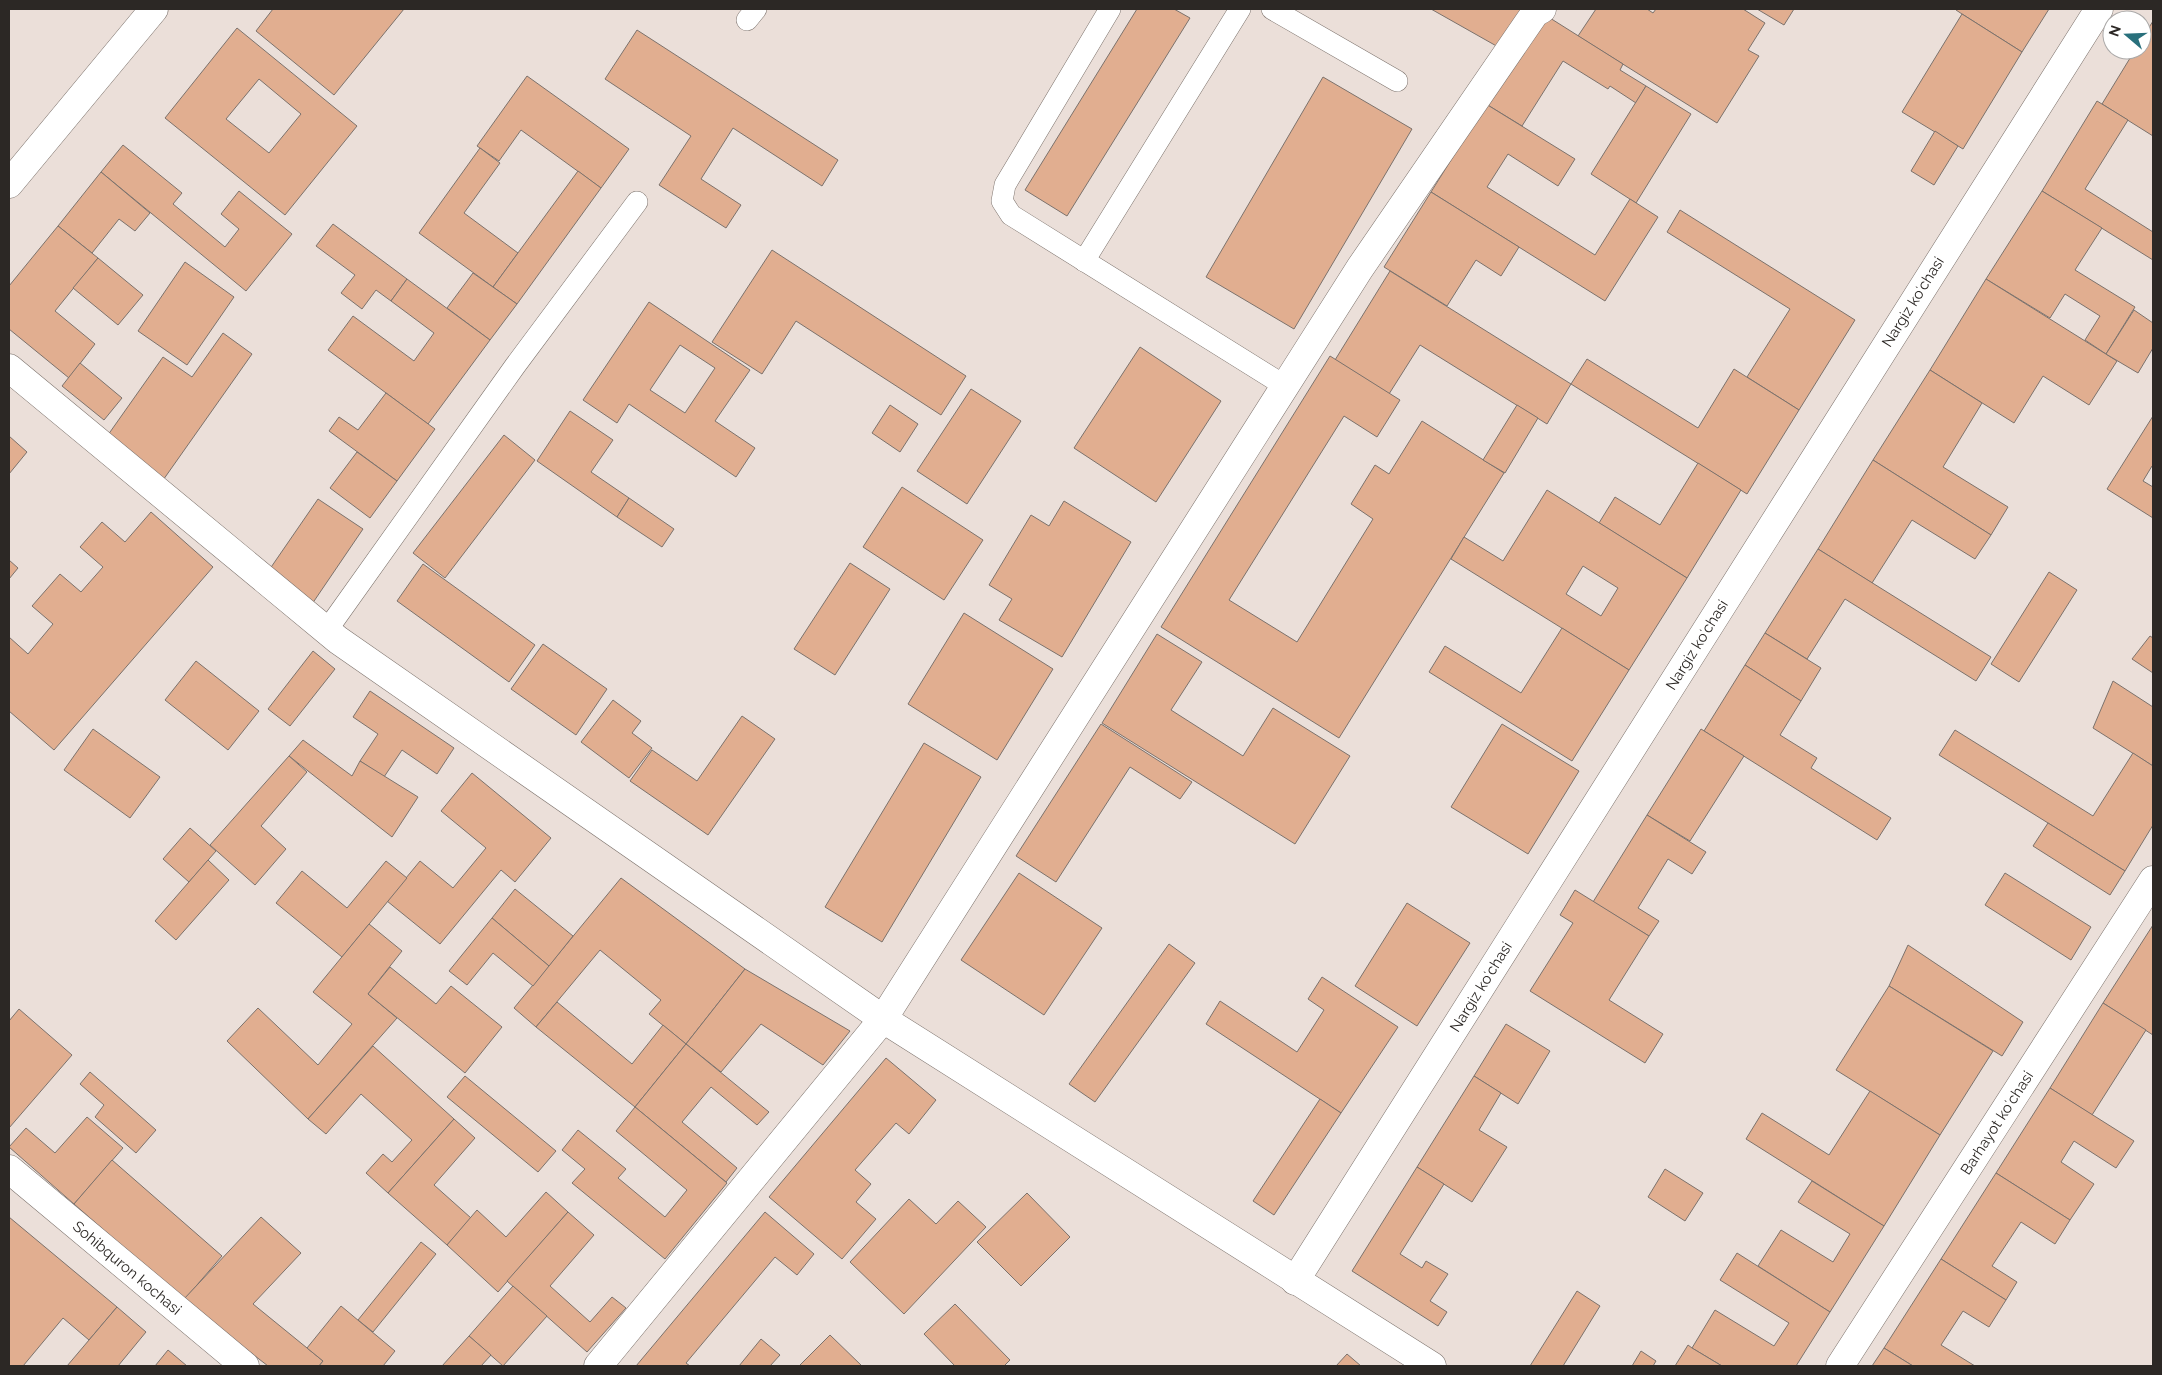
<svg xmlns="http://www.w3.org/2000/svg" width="2162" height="1375" font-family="Raleway,sans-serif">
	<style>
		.building { fill: #e1ae90; stroke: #7c726c; fill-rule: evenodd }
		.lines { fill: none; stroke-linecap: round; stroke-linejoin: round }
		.service-casing { stroke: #7d736d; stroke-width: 22 }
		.minor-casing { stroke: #7d736d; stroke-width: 29 }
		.secondary-casing { stroke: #7d736d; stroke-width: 29 }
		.service { stroke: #fff; stroke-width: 21 }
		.minor { stroke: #fff; stroke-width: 28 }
		.secondary { stroke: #fff; stroke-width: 28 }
		.labels { text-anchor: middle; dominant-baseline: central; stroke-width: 5; stroke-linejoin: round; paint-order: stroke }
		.street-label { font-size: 15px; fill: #2c2825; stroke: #fff }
	</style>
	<rect width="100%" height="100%" fill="#ebdfd9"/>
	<!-- building -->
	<g class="building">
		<path d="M273 9H404L334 95 256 31Z"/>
		<path d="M1137 9H1174L1190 18 1067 216 1025 190Z"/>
		<path d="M1431 9H1522L1500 48Z"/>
		<path d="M1596 9H1647L1653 13 1656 9H1743L1765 23 1748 50 1759 56 1717 123 1578 36Z"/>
		<path d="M1757 9H1794L1784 25Z"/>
		<path d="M1957 9H2049L2022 52 1962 14 1956 10Z"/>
		<path d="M1542 13 1623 64 1620 70 1646 86 1636 103 1610 86 1608 89 1563 61 1522 126 1486 104Z"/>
		<path d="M1962 14 2022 52 1963 149 1902 112Z"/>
		<path d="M2153 21V136L2102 104 2135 50H2142V39Z"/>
		<path d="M237 28 357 126 285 215 165 118ZM259 79 301 114 269 153 226 119Z"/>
		<path d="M637 30 838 160 822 186 733 128 701 179 741 205 726 228 659 185 691 136 605 79Z"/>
		<path d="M527 76 629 149 601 188 521 130 499 161 477 146Z"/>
		<path d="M1323 77 1412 129 1294 329 1206 277Z"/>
		<path d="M1646 86 1691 114 1636 203 1591 174Z"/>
		<path d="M2097 101 2128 120 2085 189 2153 232V260L2042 191Z"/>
		<path d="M1486 104 1575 159 1558 186 1508 154 1487 187 1595 255 1630 199 1658 217 1605 301 1431 192Z"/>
		<path d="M1935 131 1958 146 1934 185 1911 171Z"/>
		<path d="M123 145 182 193 173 204 225 247 239 229 221 214 239 191 292 234 246 291 101 172Z"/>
		<path d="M480 148 500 163 464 213 518 253 493 287 419 233Z"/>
		<path d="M578 171 601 188 517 304 493 287Z"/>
		<path d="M101 172 150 213 135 231 119 219 92 253 58 226Z"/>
		<path d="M2042 191 2102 228 2075 270 2135 307 2106 354 2085 340 2100 316 2065 294 2050 318 1986 279Z"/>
		<path d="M1431 192 1519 247 1501 276 1476 260 1447 306 1384 267Z"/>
		<path d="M1680 210 1855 320 1799 410 1747 377 1790 309 1667 232Z"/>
		<path d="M333 224 407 279 391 301 376 290 362 309 341 293 355 275 316 246Z"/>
		<path d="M58 226 98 258 55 311 95 344 69 378 9 329V286Z"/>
		<path d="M772 250 966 376 941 415 796 321 762 374 712 342Z"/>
		<path d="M98 258 143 295 118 325 73 288Z"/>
		<path d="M185 262 234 297 187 365 138 331Z"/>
		<path d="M1390 271 1571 384 1547 424 1420 345 1389 394 1335 360Z"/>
		<path d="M473 273 517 304 490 340 447 308Z"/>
		<path d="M407 279 490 340 428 424 328 350 353 316 414 361 434 333 391 301Z"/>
		<path d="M1986 279 2117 361 2089 405 2043 376 2014 423 1930 370Z"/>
		<path d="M649 302 750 370 715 421 755 448 736 477 629 404 617 423 583 400ZM680 345 715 368 685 413 650 390Z"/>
		<path d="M2134 310 2153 323V348L2138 373 2106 354Z"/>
		<path d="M223 333 252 354 161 483 103 442 163 357 192 377Z"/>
		<path d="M1140 347 1221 401 1156 502 1074 448Z"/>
		<path d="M1330 356 1400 400 1377 437 1344 416 1229 600 1297 642 1373 519 1351 504 1375 465 1389 474 1422 421 1504 473 1339 738 1161 627Z"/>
		<path d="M1587 359 1698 428 1734 369 1799 410 1747 494 1571 384Z"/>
		<path d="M80 363 122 398 104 420 62 386Z"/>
		<path d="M1930 370 1982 403 1943 467 2008 507 1991 535 1873 460Z"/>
		<path d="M971 389 1021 421 967 504 917 471Z"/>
		<path d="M386 393 435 429 397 481 329 431 339 417 358 430Z"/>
		<path d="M890 405 918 424 900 452 872 433Z"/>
		<path d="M1517 405 1538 418 1505 473 1483 460Z"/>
		<path d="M570 411 613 440 591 472 629 498 617 517 537 461Z"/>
		<path d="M2153 416V467L2152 466 2143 481 2153 487V518L2107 489Z"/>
		<path d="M504 435 535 460 445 578 413 553Z"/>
		<path d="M9 436 27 452 9 474Z"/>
		<path d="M357 452 397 481 370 518 330 488Z"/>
		<path d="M1873 460 1991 535 1975 559 1912 520 1872 583 1818 549Z"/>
		<path d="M1698 463 1741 490 1687 578 1599 523 1615 497 1660 525Z"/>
		<path d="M902 487 983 540 944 600 863 547Z"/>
		<path d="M1547 490 1687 578 1629 670 1451 559 1464 537 1503 561ZM1583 566 1618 588 1601 616 1566 594Z"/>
		<path d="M629 498 674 529 662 547 617 517Z"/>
		<path d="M318 499 363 529 310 607 265 576Z"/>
		<path d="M1064 501 1131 542 1062 657 999 620 1012 599 989 585 1031 515 1049 526Z"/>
		<path d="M151 512 213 567 54 750 9 711V637L28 654 53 624 32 606 60 574 81 592 103 567 80 547 102 522 125 542Z"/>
		<path d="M1818 549 1991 657 1976 681 1845 599 1807 659 1765 633Z"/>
		<path d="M9 560 18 568 9 579Z"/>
		<path d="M850 563 890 589 835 675 794 649Z"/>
		<path d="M423 564 535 645 509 682 397 601Z"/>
		<path d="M2049 572 2077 590 2019 682 1991 664Z"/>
		<path d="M964 613 1053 669 997 760 908 704Z"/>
		<path d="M1562 628 1629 670 1572 761 1429 672 1445 646 1521 693Z"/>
		<path d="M1765 633 1821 668 1801 701 1745 665Z"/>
		<path d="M1157 634 1202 662 1171 710 1243 756 1273 708 1350 756 1295 844 1102 723Z"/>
		<path d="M2150 636 2153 638V673L2132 659Z"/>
		<path d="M543 644 607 689 576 735 511 689Z"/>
		<path d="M313 651 335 669 290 726 268 709Z"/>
		<path d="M196 661 259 711 228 750 165 700Z"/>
		<path d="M1745 665 1801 701 1780 735 1817 758 1811 768 1891 818 1877 840 1704 731Z"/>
		<path d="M2113 681 2153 707V766L2093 728Z"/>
		<path d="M370 691 454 748 437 774 402 750 384 777 360 761 378 734 353 717Z"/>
		<path d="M613 700 641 721 632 733 652 748 629 778 581 742Z"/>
		<path d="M742 716 775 739 708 835 630 781 652 750 697 781Z"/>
		<path d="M1101 724 1192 782 1180 799 1130 767 1056 882 1016 856Z"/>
		<path d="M1502 724 1579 771 1528 854 1451 807Z"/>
		<path d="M93 729 160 777 130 818 64 770Z"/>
		<path d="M1701 729 1744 756 1690 841 1647 815Z"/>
		<path d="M1955 730 2093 816 2133 753 2153 766V825L2125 871 1939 755Z"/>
		<path d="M303 740 352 776 360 761 418 797 392 837 289 756Z"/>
		<path d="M924 743 981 777 882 942 825 907Z"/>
		<path d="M289 756 307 772 261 826 286 849 255 885 210 845Z"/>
		<path d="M472 773 551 838 515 882 501 870 440 944 387 901 420 861 453 888 486 848 441 811Z"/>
		<path d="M1647 815 1706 852 1692 874 1668 859 1638 908 1659 921 1649 936 1593 902Z"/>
		<path d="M2048 823 2125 871 2110 895 2033 846Z"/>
		<path d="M190 828 216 851 189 882 163 859Z"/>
		<path d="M208 860 229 880 176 940 155 921Z"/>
		<path d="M386 861 407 878 342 957 276 903 302 871 347 908Z"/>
		<path d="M1019 873 1102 928 1044 1015 961 960Z"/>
		<path d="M2005 873 2091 927 2071 960 1985 905Z"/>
		<path d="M621 878 745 969 686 1044 649 1014 661 1000 600 950 536 1027 514 1008Z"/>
		<path d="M515 889 573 936 549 966 492 918Z"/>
		<path d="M1575 890 1649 936 1609 1000 1663 1034 1645 1063 1530 991 1573 923 1560 915Z"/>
		<path d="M1407 903 1470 943 1417 1026 1355 986Z"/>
		<path d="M492 918 549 966 533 986 493 953 467 985 449 971Z"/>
		<path d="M369 924 402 951 368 994 397 1018 308 1119 227 1041 258 1008 318 1065 352 1024 313 992Z"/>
		<path d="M2153 925V1035L2103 1003Z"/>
		<path d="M1169 944 1195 963 1095 1102 1069 1084Z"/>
		<path d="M1908 945 2023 1022 2002 1056 1889 986Z"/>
		<path d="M390 967 436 1004 451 986 502 1027 465 1073 368 994Z"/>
		<path d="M745 969 850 1031 823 1065 761 1024 721 1072 686 1044Z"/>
		<path d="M1322 977 1398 1027 1341 1113 1206 1024 1220 1001 1297 1052 1324 1010 1308 999Z"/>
		<path d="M1889 986 1993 1051 1940 1135 1836 1070Z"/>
		<path d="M557 1002 632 1064 663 1025 686 1044 635 1107 536 1027Z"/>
		<path d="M2103 1003 2146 1030 2092 1115 2050 1088Z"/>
		<path d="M19 1009 72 1055 9 1128V1021Z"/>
		<path d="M1506 1024 1550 1051 1518 1104 1474 1076Z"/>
		<path d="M686 1044 769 1112 757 1125 711 1087 682 1122 737 1168 726 1182 635 1107Z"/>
		<path d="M373 1046 454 1119 388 1193 366 1173 383 1154 392 1162 412 1140 361 1094 326 1134 308 1119Z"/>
		<path d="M886 1058 936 1100 909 1134 896 1123 855 1170 871 1184 856 1202 876 1219 842 1259 769 1197Z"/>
		<path d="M90 1072 156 1130 136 1153 95 1117 104 1105 80 1084Z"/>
		<path d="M465 1076 556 1151 538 1172 447 1097Z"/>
		<path d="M1474 1076 1501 1093 1479 1130 1507 1147 1472 1202 1417 1167Z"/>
		<path d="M2050 1088 2134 1141 2116 1168 2074 1141 2061 1162 2094 1184 2070 1220 1996 1173Z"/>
		<path d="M1870 1091 1940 1135 1884 1226 1746 1139 1762 1113 1829 1155Z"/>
		<path d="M1320 1099 1341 1113 1274 1215 1253 1201Z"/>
		<path d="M635 1107 727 1183 665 1259 572 1183 585 1169 562 1150 578 1130 626 1169 618 1178 665 1217 687 1190 616 1131Z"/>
		<path d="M87 1117 123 1148 74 1204 9 1147 26 1128 55 1153Z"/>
		<path d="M454 1119 475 1138 434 1185 471 1218 447 1245 388 1193Z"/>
		<path d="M112 1160 222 1256 184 1300 74 1204Z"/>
		<path d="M1417 1167 1444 1184 1400 1254 1422 1268 1426 1261 1448 1274 1430 1301 1447 1312 1438 1326 1352 1271Z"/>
		<path d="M1665 1169 1703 1193 1685 1221 1648 1197Z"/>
		<path d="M1996 1173 2070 1220 2055 1244 2021 1222 1992 1266 2017 1282 2006 1300 1941 1259Z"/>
		<path d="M1812 1181 1884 1226 1830 1312 1758 1266 1781 1230 1833 1262 1850 1234 1798 1202Z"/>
		<path d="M546 1192 568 1212 498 1292 447 1245 477 1210 506 1237Z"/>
		<path d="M1027 1193 1070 1237 1021 1286 977 1242Z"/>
		<path d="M909 1199 936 1224 958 1201 986 1227 904 1314 850 1262Z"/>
		<path d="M568 1212 594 1235 550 1286 590 1322 612 1297 626 1308 587 1352 507 1281Z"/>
		<path d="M765 1212 814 1254 797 1275 775 1257 686 1363 690 1366H636Z"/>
		<path d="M9 1217 117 1307 89 1340 63 1318 23 1366H9Z"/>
		<path d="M261 1217 301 1253 253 1304 323 1361 319 1366H268L183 1300Z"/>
		<path d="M421 1242 436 1254 373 1332 358 1320Z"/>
		<path d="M1737 1253 1830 1312 1796 1366H1722L1692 1348 1715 1310 1774 1346 1789 1323 1720 1280Z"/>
		<path d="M1941 1259 2006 1300 1989 1327 1963 1311 1941 1345 1975 1366H1913L1884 1348Z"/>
		<path d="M513 1286 547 1316 503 1366 469 1336Z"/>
		<path d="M1577 1291 1600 1306 1563 1366H1530Z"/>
		<path d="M955 1304 1010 1360 1004 1366H955L924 1334Z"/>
		<path d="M341 1306 395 1351 383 1366H319L323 1361 307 1348Z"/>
		<path d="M117 1307 146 1332 118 1366H67Z"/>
		<path d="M830 1335 862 1366H799Z"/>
		<path d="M469 1336 491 1355 481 1366H442Z"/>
		<path d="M761 1339 780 1355 770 1366H739Z"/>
		<path d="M1688 1345 1692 1348 1722 1366H1675Z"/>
		<path d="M1884 1348 1913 1366H1872Z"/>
		<path d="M168 1350 187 1366H155Z"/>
		<path d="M1641 1351 1656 1361 1653 1366H1632Z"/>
		<path d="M1347 1354 1361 1366H1336Z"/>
	</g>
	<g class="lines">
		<defs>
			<g id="service">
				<path d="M1110 9 1005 185 1002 201 1011 215 1285 386"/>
				<path d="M1272 9 1397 81"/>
				<path d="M747 20 756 9"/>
				<path d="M1084 261 1240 9"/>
				<path d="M327 630 515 366 637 202"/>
			</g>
			<g id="minor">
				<path d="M9 368 338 640 883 1019 1432 1366"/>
				<path d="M9 1169 245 1366"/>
				<path d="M1295 1281 2099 9"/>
				<path d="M598 1366 883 1019 1360 268 1526 26 1535 13 1542 9"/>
				<path d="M1840 1366 2153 880"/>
			</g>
			<path id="secondary" d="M9 184 154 9"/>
		</defs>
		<!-- service casing -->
		<use href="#service" class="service-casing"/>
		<!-- minor casing -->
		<use href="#minor" class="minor-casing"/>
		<!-- secondary casing -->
		<use href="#secondary" class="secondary-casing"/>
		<!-- service -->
		<use href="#service" class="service"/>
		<!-- minor -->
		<use href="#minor" class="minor"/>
		<!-- secondary -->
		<use href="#secondary" class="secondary"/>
	</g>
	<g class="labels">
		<!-- street labels -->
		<g class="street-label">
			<text transform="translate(1913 302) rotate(-58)">Nargiz koʻchasi</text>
			<text transform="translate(1697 645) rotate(-58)">Nargiz koʻchasi</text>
			<text transform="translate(1481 987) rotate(-58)">Nargiz koʻchasi</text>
			<text transform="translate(1997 1123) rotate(-57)">Barhayot koʻchasi</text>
			<text transform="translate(127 1268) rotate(40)">Sohibquron kochasi</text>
		</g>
	</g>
	<!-- border -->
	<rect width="2162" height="1375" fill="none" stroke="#2c2825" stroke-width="20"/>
	<!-- north arrow -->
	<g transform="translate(2127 35) rotate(289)"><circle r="24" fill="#ffffff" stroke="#aba9a8"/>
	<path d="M0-4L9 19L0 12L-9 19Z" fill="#29707c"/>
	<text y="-8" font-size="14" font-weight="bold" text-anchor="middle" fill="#2c2825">N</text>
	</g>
</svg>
